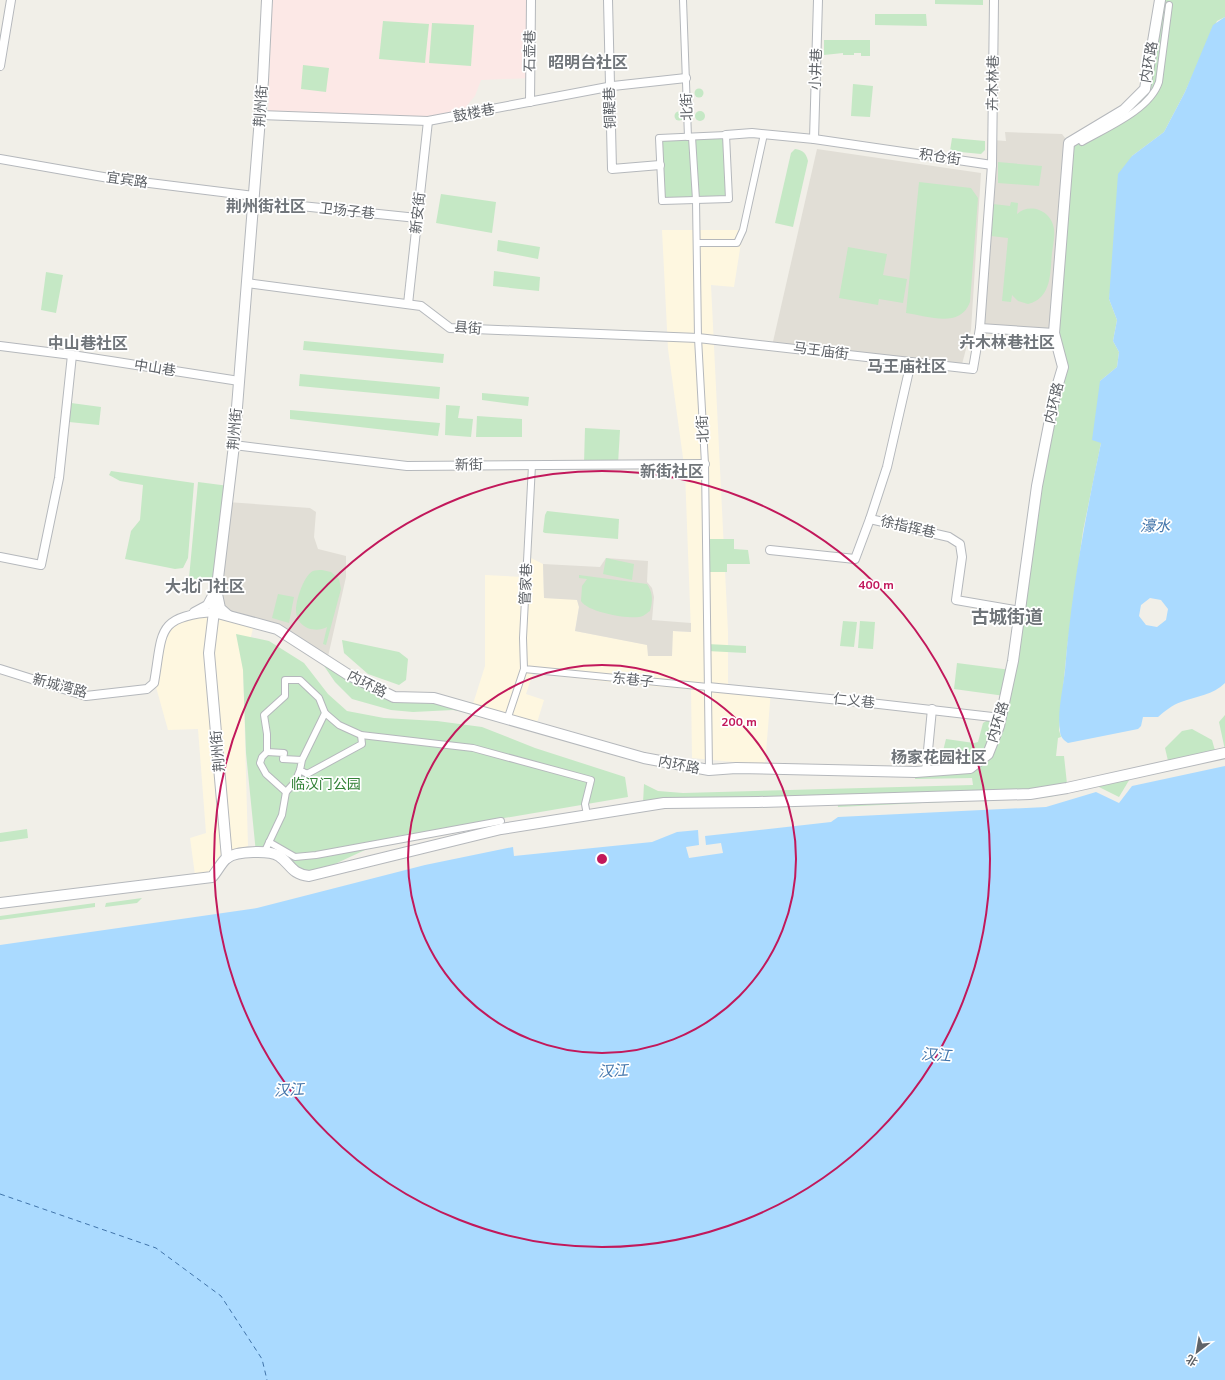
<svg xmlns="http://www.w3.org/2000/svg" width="1225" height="1380" font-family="'Nunito Sans','Noto Sans SC',sans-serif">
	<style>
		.commercial { fill: #fef7e0 }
		.education { fill: #e1ded6 }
		.medical { fill: #fce8e6 }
		.green { fill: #c5e8c5 }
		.water { fill: #aadaff; fill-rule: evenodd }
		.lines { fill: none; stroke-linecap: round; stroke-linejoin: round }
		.ferry { stroke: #4174aa; stroke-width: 1; stroke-dasharray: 5 4; stroke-linecap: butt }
		.pedestrian-casing { stroke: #b5b8bc; stroke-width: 8 }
		.minor-casing { stroke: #b5b8bc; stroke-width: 10 }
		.tertiary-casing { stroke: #b5b8bc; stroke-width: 12 }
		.pedestrian { stroke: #fff; stroke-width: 6 }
		.minor { stroke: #fff; stroke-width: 8 }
		.tertiary { stroke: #fff; stroke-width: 10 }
		.ring { fill: none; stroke: #c2185b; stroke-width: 2 }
		.labels { text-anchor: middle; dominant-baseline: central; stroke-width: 3.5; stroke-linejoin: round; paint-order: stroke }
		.street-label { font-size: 14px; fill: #5f6368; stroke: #fff }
		.park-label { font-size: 14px; fill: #348238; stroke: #fff }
		.water-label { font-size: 15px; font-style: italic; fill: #4174aa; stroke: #fff }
		.quarter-label { font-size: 16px; font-weight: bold; fill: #70757a; stroke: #fff }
		.district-label { font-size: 18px; font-weight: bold; fill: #70757a; stroke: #fff }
		.centre { fill: #c2185b; stroke: #fff; stroke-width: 2 }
		.ring-label { font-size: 12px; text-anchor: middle; font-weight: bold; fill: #c2185b; stroke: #fff; stroke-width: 3.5; stroke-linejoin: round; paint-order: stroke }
	</style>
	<rect width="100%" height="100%" fill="#f1efe8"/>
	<!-- commercial -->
	<g class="commercial">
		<path d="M662 230H743L734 287 711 285 728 632V685L771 690 765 765 692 758 691 689 635 685 533 673 526 694 544 700 536 726 472 707 485 666V575L524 577 528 496 527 465H534L531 558 543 564 544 598 577 599 579 607 575 631 648 645V656L673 631 691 632 685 472 668 349Z"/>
		<path d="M207 615 254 624 243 670 248 846 220 855 210 873 195 875 190 838 206 833 198 729 168 730 156 687 167 635 175 624 191 617Z"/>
	</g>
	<!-- education -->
	<g class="education">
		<path d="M1005 132 1062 134 1069 143 1054 333 980 328 992 140 1006 141Z"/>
		<path d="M817 149 981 173 971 330 961 368 772 346Z"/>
		<path d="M227 502 310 508 316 512 314 537 318 549 346 556V577L327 661 277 629 221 608 217 587Z"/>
		<path d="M606 558 648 561 647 582 652 588 654 597 652 620 691 623V632L673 631 672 656H648L647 645 575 631 579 607 577 600 544 598 543 564 600 567Z"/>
	</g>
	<!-- medical -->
	<path class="medical" d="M272 0H531L530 78 481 80 475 96 459 115 428 121 268 116Z"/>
	<!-- green -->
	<g class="green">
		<path d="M935 0H983V5L935 4Z"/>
		<path d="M1160 0H1225V17L1217 21 1185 92 1164 132 1132 156 1109 299 1117 320 1113 341 1119 352 1117 367 1100 381 1101 443 1083 531 1067 648 1059 730 1061 737 1058 738 1056 756H1064L1068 793 1049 797 838 807 837 800 643 803 644 784 658 791 683 793 973 785 972 778 915 779 916 772 970 768 988 754 1005 696 954 689 957 663 1011 670 1037 486 1063 367 1054 333 1069 143 1145 89Z"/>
		<path d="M875 14H926L927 26 875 25Z"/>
		<path d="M383 21 429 24 425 63 379 59Z"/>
		<path d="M432 23 474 25 471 66 429 63Z"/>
		<path d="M824 40H870V56H861V53H854V55H843V53L824 55Z"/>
		<path d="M303 65 329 68 326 92 301 89Z"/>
		<path d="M853 84 873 86 870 117 851 116Z"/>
		<circle cx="699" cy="93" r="4.5"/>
		<circle cx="700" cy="116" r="5"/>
		<circle cx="679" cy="116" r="4.5"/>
		<path d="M726 135 729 199 662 201 659 138Z"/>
		<path d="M952 138 985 141V150L981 154 950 151Z"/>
		<path d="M795 149C803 150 806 153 808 161L793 227 775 223 791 153Z"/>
		<path d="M998 162 1042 166 1039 186 998 183Z"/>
		<path d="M919 182 971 188 978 198 970 302C960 329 928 316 906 313Z"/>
		<path d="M441 194 496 202 492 233 436 223Z"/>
		<path d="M1011 202 1018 203 1017 214C1030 202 1052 211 1054 229 1055 236 1053 246 1052 253 1050 273 1052 298 1028 304L1018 301 1012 295 1011 302 1002 301 1008 238 991 236 993 204 1010 206Z"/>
		<path d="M498 240 540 247 538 259 497 251Z"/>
		<path d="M848 247 887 254 883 275 907 279 903 303 879 299 878 305 839 298Z"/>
		<path d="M494 271 540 277 539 291 493 286Z"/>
		<path d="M46 272 63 275 56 313 41 310Z"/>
		<path d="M304 341 444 354 443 363 303 350Z"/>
		<path d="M300 374 440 387 439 399 299 386Z"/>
		<path d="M482 393 529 397 528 406 482 400Z"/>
		<path d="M71 403 101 407 99 425 69 422Z"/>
		<path d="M446 405 460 406 458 418 473 419 471 437 445 435Z"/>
		<path d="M290 410 440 423 438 436 290 419Z"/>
		<path d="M477 416 522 419V437H476Z"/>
		<path d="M585 428 620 430 618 464H584Z"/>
		<path d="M111 471 194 483 188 558 183 568 175 569 125 559 131 531 140 520 143 485 120 481 109 475Z"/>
		<path d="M198 482 229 486 217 582 189 578Z"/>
		<path d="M547 511 619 519 618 539 545 533 543 532 545 515Z"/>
		<path d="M706 539H734V549L748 550 750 564H727V572H706Z"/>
		<path d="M606 558 634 564 632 580 603 574Z"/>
		<path d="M322 570 331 572 339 579 341 589 326 645 323 644 327 627C314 634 296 627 296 610 296 600 304 575 313 571 315 570 319 570 322 570Z"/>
		<path d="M579 575 647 584C653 593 653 601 650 611 647 613 643 617 639 617 627 619 587 612 581 601L582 586 587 579 579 578Z"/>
		<path d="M278 594 294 597 289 623 272 618Z"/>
		<path d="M843 621 857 622 854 647 840 646Z"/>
		<path d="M860 621 875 622 873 649 858 648Z"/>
		<path d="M236 634 269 641 304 663 328 694 347 711 384 718 437 721 482 727 535 748 625 777 628 797 393 837 309 876 279 856 256 853 246 753 243 670Z"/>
		<path d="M342 640 399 652 408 659 406 680 399 685 368 674 344 653Z"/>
		<path d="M707 644 746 646V653L707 651Z"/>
		<path d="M320 660 380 697 401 703 427 700 474 714 453 710 413 712 391 710 352 699 335 682Z"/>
		<path d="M1225 715V750L1219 722Z"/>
		<path d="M988 720 996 722C987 745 985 758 959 763 952 764 947 763 941 759L946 739 974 743 978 742 983 723Z"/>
		<path d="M1192 729 1212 740 1216 754 1169 765 1165 748 1182 731Z"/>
		<path d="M1131 777 1119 797 1097 786Z"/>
		<path d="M27 829 28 838 0 842V833Z"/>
		<path d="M142 898 137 903 105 907 106 903Z"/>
		<path d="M95 903V907L0 920V916Z"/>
	</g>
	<!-- water -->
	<g class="water">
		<path d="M1225 17V683C1213 695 1197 696 1181 702 1172 705 1165 711 1158 717H1143L1141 726 1138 729 1068 743C1063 740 1060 736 1060 731 1057 712 1063 690 1065 670 1071 594 1085 518 1101 443L1092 440 1100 381 1117 367 1119 352 1113 341 1117 320 1109 299 1118 174 1132 156 1164 132 1185 92 1213 25ZM1150 598 1161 600 1168 609 1166 620 1157 627 1146 625 1139 616 1141 605Z"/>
		<path d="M1225 766V1380H0V945L257 908 425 865 513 847 514 856 652 842 677 832 698 830 699 845 686 847 689 858 723 853 721 843 706 845 705 836 831 822 838 817 1046 807 1096 792 1119 803 1132 786Z"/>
	</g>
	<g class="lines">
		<!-- ferry -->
		<path class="ferry" d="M0 1194 156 1248 221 1296 262 1359 267 1380"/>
		<defs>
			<g id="pedestrian">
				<path d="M683 0 688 137"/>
				<path d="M726 135 729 199 662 201 659 138Z"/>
				<path d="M692 137 696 200 698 338 705 464 709 770"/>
				<path d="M1080 137 1082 142C1106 128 1150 110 1159 82L1169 5"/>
				<path d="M697 243H737L743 230 764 134"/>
				<path d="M532 465 523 638 524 669 708 687"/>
				<path d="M325 713 339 725 361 735 473 748 591 780 585 804 587 815"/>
				<path d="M507 720 524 669"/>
				<path d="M267 752 262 757 260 763 266 774 286 792"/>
				<path d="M302 760 283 759 284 753 267 752V734L264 715 285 696V680H300L319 698 325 713 302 760 300 770 307 774 362 744 361 735"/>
				<path d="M269 842 295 857 316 855 501 821"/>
				<path d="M264 853 282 815 286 792 295 782 300 770"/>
			</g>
			<g id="minor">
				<path d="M608 0 612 169 660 165"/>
				<path d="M0 66 11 0"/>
				<path d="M530 102 531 0"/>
				<path d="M260 115 428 121 613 86 686 78"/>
				<path d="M726 135 752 133 814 139 992 165"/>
				<path d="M814 139 818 0"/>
				<path d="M0 159 109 178 254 196"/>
				<path d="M253 201 417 218"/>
				<path d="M247 283 421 306 450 328 698 338 973 369 980 328 1054 333"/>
				<path d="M408 304 428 121"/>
				<path d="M980 328 992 165 994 0"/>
				<path d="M0 346 72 355 239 381"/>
				<path d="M911 362 887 467 870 519 949 537 960 544 962 557 956 600 1020 611"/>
				<path d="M234 445 407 466 705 464"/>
				<path d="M770 550 855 559 870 519"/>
				<path d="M0 557 41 565 59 478 72 355"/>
				<path d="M218 594 221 608 230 616"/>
				<path d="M194 612 207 605 215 590"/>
				<path d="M0 669 86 696 147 689 154 683C163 633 155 616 214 612"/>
				<path d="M708 687 870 703 1001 718"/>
				<path d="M926 771 932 709"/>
			</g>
			<g id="tertiary">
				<path d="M214 612 277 629 347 674 394 697 434 698 644 758 709 770 736 768 916 772 970 768 988 754 999 726 1013 661 1037 486 1055 394 1063 367 1054 333 1069 143 1124 110 1145 89 1160 0"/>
				<path d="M227 858 209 653 234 445 263 80 267 0"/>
				<path d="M0 903 212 877C217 872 222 861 227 858 236 851 270 850 279 856 291 864 291 874 309 876L501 829 664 803 758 802 1030 794 1067 788 1225 753"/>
			</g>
		</defs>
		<!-- pedestrian casing -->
		<use href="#pedestrian" class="pedestrian-casing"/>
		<!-- minor casing -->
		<use href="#minor" class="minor-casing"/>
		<!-- tertiary casing -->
		<use href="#tertiary" class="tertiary-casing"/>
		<!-- pedestrian -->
		<use href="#pedestrian" class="pedestrian"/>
		<!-- minor -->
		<use href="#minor" class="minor"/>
		<!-- tertiary -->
		<use href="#tertiary" class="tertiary"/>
	</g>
	<!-- distance rings -->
	<g class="ring">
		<circle cx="602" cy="859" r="194"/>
		<circle cx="602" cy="859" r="388"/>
	</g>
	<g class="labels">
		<!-- street labels -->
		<g class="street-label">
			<text transform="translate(530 51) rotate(-89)">石壶巷</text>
			<text transform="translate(1149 62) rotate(-80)">内环路</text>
			<text transform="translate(816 69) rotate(-88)">小井巷</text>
			<text transform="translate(993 83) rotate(-89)">卉木林巷</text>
			<text transform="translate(261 106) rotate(-86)">荆州街</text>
			<text transform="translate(687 107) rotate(-92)">北街</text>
			<text transform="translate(610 108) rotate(-92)">铜鞮巷</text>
			<text transform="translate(474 113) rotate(-11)">鼓楼巷</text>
			<text transform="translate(940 157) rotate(8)">积仓街</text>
			<text transform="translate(127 180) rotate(8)">宜宾路</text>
			<text transform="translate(347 211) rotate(6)">卫场子巷</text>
			<text transform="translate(418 213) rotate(-84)">新安街</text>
			<text transform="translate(468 328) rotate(5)">县街</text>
			<text transform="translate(821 351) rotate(7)">马王庙街</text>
			<text transform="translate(155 368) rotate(9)">中山巷</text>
			<text transform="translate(1054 403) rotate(-77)">内环路</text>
			<text transform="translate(235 429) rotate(-85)">荆州街</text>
			<text transform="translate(703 429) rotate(-93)">北街</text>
			<text transform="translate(469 465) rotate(-1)">新街</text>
			<text transform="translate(908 527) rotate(13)">徐指挥巷</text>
			<text transform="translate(526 584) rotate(-87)">管家巷</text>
			<text transform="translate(633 680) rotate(6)">东巷子</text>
			<text transform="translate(367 684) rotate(27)">内环路</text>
			<text transform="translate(60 686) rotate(15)">新城湾路</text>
			<text transform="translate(854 701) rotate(6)">仁义巷</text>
			<text transform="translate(998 722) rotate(-73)">内环路</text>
			<text transform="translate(218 751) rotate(-95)">荆州街</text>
			<text transform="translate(679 765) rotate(11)">内环路</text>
		</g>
		<!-- park labels -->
		<g class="park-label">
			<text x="326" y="784">临汉门公园</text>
		</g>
		<!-- water labels -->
		<g class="water-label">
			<text x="1155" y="526">濠水</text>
			<text transform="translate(936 1055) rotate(4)">汉江</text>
			<text transform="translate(613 1071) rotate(-3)">汉江</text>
			<text transform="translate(289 1090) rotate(-3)">汉江</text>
		</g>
		<!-- quarter labels -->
		<g class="quarter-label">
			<text x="588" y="63">昭明台社区</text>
			<text x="266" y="207">荆州街社区</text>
			<text x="1007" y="343">卉木林巷社区</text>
			<text x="88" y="344">中山巷社区</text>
			<text x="907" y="367">马王庙社区</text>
			<text x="672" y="472">新街社区</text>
			<text x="205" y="587">大北门社区</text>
			<text x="939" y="758">杨家花园社区</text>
		</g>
		<!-- district labels -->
		<g class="district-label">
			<text x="1007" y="617">古城街道</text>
		</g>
	</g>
	<circle cx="602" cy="859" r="6" class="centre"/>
	<g class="ring-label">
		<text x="876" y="589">400 m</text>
		<text x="739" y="726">200 m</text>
	</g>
	<!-- north arrow -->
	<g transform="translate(1197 1352) rotate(211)" stroke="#ffffff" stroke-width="3" paint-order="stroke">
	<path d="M0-3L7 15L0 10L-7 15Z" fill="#5f6368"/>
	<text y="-6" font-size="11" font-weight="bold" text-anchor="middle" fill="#5f6368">北</text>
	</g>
</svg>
